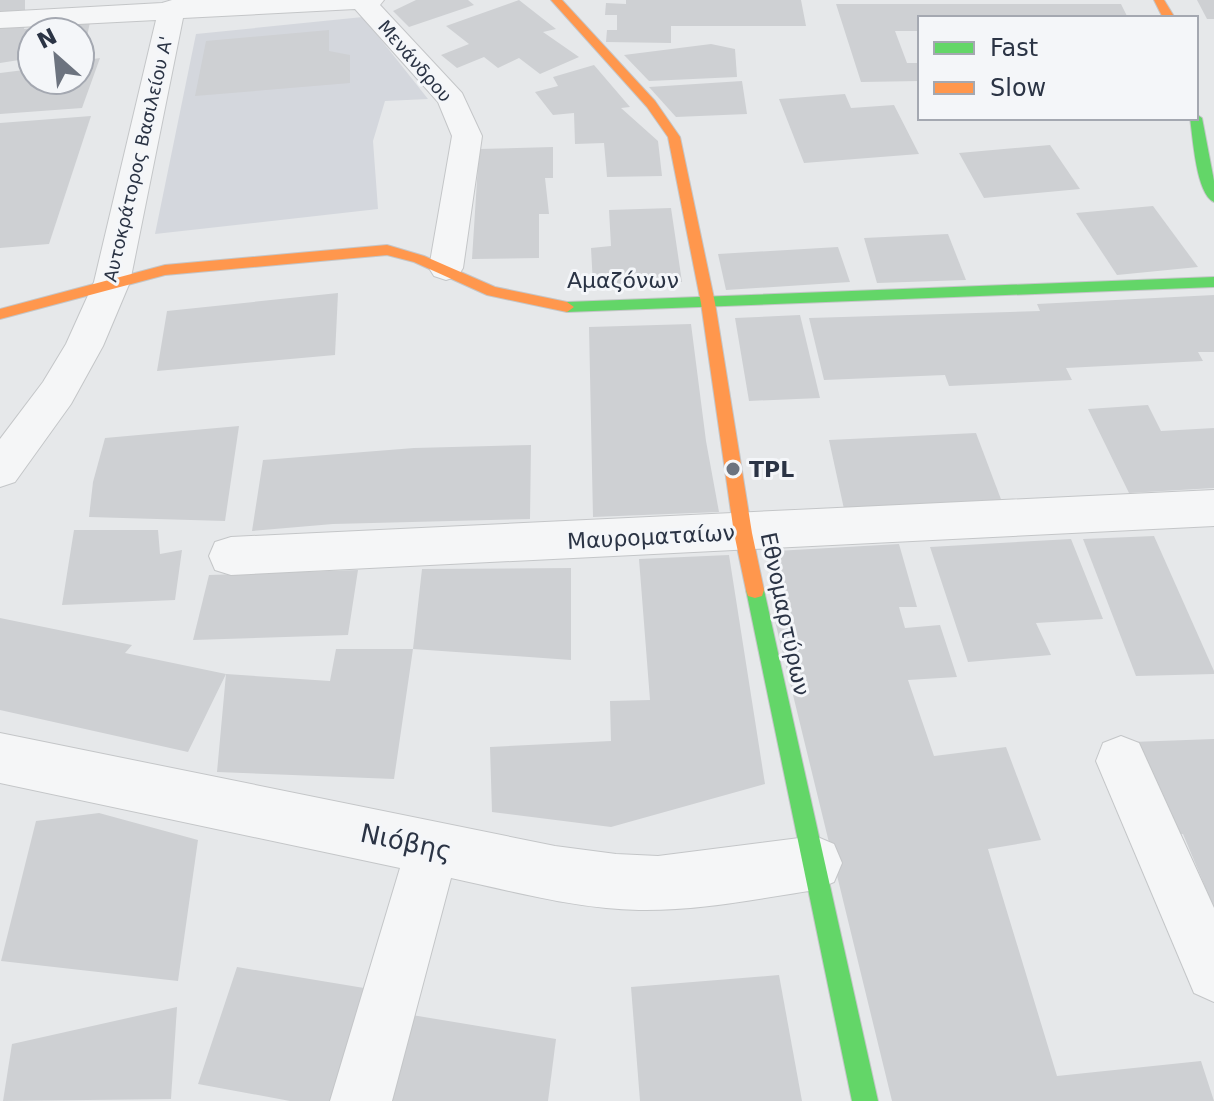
<svg xmlns="http://www.w3.org/2000/svg" width="1214" height="1101" font-family="'DejaVu Sans',sans-serif">
	<style>
		.built { fill: #d4d7dd }
		.building { fill: #ced0d3 }
		.lines { fill: none; stroke-linecap: round; stroke-linejoin: round }
		.street-casing { stroke: #c4c6c8; stroke-width: 2 }
		.fast-casing { stroke: #c4c6c8; stroke-width: 2 }
		.slow-casing { stroke: #c4c6c8; stroke-width: 2 }
		.street { fill: #f5f6f7; fill-rule: evenodd }
		.fast { fill: #63d668; fill-rule: evenodd }
		.slow { fill: #ff974d; fill-rule: evenodd }
		.poi-dot { fill: #6c737f; stroke: #f4f6f9; stroke-width: 3 }
		.labels { text-anchor: middle; dominant-baseline: central; stroke-width: 6; stroke-linejoin: round; paint-order: stroke }
		.far-street-label { font-size: 18px; fill: #2b3445; stroke: #f4f6f9 }
		.street-label { font-size: 22px; fill: #2b3445; stroke: #f4f6f9 }
		.poi-label { font-size: 22px; font-weight: bold; fill: #2b3445; stroke: #f4f6f9; text-anchor: start }
		.near-street-label { font-size: 26px; fill: #2b3445; stroke: #f4f6f9 }
	</style>
	<rect width="100%" height="100%" fill="#e6e8ea"/>
	<!-- built -->
	<path class="built" d="M363 17 428 99 385 101 373 141 378 209 155 234 196 34Z"/>
	<!-- building -->
	<g class="building">
		<path d="M0 0H25V12L0 14Z"/>
		<path d="M416 0H468L474 5 409 27 393 11Z"/>
		<path d="M519 0 556 29 543 32 579 57 540 74 519 58 498 68 484 57 457 68 441 55 469 44 446 26Z"/>
		<path d="M626 0H801L806 26H671V43L606 42 607 30H617V15H605L606 3 626 4Z"/>
		<path d="M1197 0H1214V19H1207Z"/>
		<path d="M836 4H1121L1128 18H920V31H895L907 63H920V81L861 82Z"/>
		<path d="M90 22 84 51 80 52V32H32V58L0 63V28L25 26 24 29Z"/>
		<path d="M329 30V51L350 55V83L195 96 206 41Z"/>
		<path d="M711 44 735 49 737 77 649 81 624 55Z"/>
		<path d="M100 58 82 108 0 114V73L32 69V80H80V61Z"/>
		<path d="M594 65 630 107 621 108 658 141 662 176 607 177 604 143 575 144 574 113 553 115 535 92 558 86 553 77Z"/>
		<path d="M742 81 747 114 676 117 649 87Z"/>
		<path d="M845 94 851 108 894 105 919 154 804 163 779 99Z"/>
		<path d="M91 116 49 244 0 248V123Z"/>
		<path d="M1050 145 1080 189 984 198 959 153Z"/>
		<path d="M553 147V178H545L549 214H539V258L472 259 479 149Z"/>
		<path d="M1153 206 1198 267 1117 275 1076 213Z"/>
		<path d="M671 208 682 282 593 285 591 248 611 246 609 210Z"/>
		<path d="M948 234 966 280 877 283 864 238Z"/>
		<path d="M838 247 850 282 726 290 718 254Z"/>
		<path d="M338 293 335 355 157 371 167 311Z"/>
		<path d="M1214 295V352H1198L1203 361 1066 368 1072 380 949 386 945 375 824 380 809 318 1040 311 1037 304Z"/>
		<path d="M800 315 820 398 749 401 735 318Z"/>
		<path d="M691 324 706 441 719 512 593 517 589 327Z"/>
		<path d="M1148 405 1161 431 1214 428V488L1129 493 1088 409Z"/>
		<path d="M239 426 225 521 89 517 93 482 105 438Z"/>
		<path d="M976 433 1002 502 844 509 829 440Z"/>
		<path d="M531 445 530 519 333 524 252 531 263 460 414 448Z"/>
		<path d="M74 530H158L160 554 182 550 175 600 62 605Z"/>
		<path d="M1154 536 1214 671V674L1136 676 1083 539Z"/>
		<path d="M1071 539 1103 619 1036 623 1051 655 968 662 930 547Z"/>
		<path d="M899 544 917 607H899L905 628 940 625 957 677 908 680 934 756 1006 747 1041 840 988 849 1057 1076 1201 1061 1214 1101H892L774 617 789 616 776 551Z"/>
		<path d="M729 555 765 784 611 827 492 812 490 747 611 741 610 701 650 700 639 559Z"/>
		<path d="M571 568V660L413 649 394 779 217 772 226 674 330 681 336 649H413L422 569Z"/>
		<path d="M358 570 348 635 193 640 209 575Z"/>
		<path d="M0 618 132 645 125 653 226 674 188 752 0 710Z"/>
		<path d="M1214 739V908L1183 834 1167 835 1132 742Z"/>
		<path d="M99 813 198 840 178 981 1 961 36 821Z"/>
		<path d="M237 967 364 988 334 1101H290L198 1084Z"/>
		<path d="M779 975 802 1101H640L631 987Z"/>
		<path d="M177 1007 171 1099 3 1101 12 1044Z"/>
		<path d="M406 1014 556 1039 548 1101H386Z"/>
	</g>
	<g class="lines">
		<defs>
			<g id="street">
				<path d="M172 0H384L380 5 462 93 482 136 463 268 458 276 446 280 434 276 429 268 452 136 438 102 355 9 183 18 130 282 103 346 71 404 15 482 0 487V439L43 382 66 344 94 282 156 20 0 28V12L162 3Z"/>
				<path d="M1214 490V526L231 575 215 570 209 556 215 542 231 537Z"/>
				<path d="M0 733 555 846 616 854 658 856 815 836 834 844 842 863 834 882 815 890C757 899 698 911 639 910 576 909 512 891 451 878L392 1101H330L400 868 0 783Z"/>
				<path d="M1121 736 1139 743 1214 908V1002L1194 993 1096 761 1103 743Z"/>
			</g>
			<g id="fast">
				<path d="M1196 114 1202 118 1214 181V202C1196 194 1193 138 1190 118H1196Z"/>
				<path d="M1214 277V287L567 312 560 307 567 302Z"/>
				<path d="M755 582 762 584 764 590 878 1101H852L746 590 748 584Z"/>
			</g>
			<g id="slow">
				<path d="M551 0H562L655 101 680 137 715 303 752 533 764 590 762 596 755 598 748 596 746 590 734 533 701 303 668 137 647 107Z"/>
				<path d="M1154 0H1164L1175 18H1163Z"/>
				<path d="M387 245 424 256 495 287 567 302 574 307 567 312 487 295 414 262 387 255 165 275 0 319V309L165 265Z"/>
			</g>
		</defs>
		<!-- street casing -->
		<use href="#street" class="street-casing"/>
		<!-- fast casing -->
		<use href="#fast" class="fast-casing"/>
		<!-- slow casing -->
		<use href="#slow" class="slow-casing"/>
		<!-- street -->
		<use href="#street" class="street"/>
		<!-- fast -->
		<use href="#fast" class="fast"/>
		<!-- slow -->
		<use href="#slow" class="slow"/>
	</g>
	<!-- markers -->
	<circle class="poi-dot" cx="733" cy="469" r="8"/>
	<g class="labels">
		<!-- far-street labels -->
		<g class="far-street-label">
			<text transform="translate(415 61) rotate(49)">Μενάνδρου</text>
			<text transform="translate(138 159) rotate(-77)">Αυτοκράτορος Βασιλείου A'</text>
		</g>
		<!-- street labels -->
		<g class="street-label">
			<text x="623" y="280">Αμαζόνων</text>
			<text transform="translate(651 537) rotate(-3)">Μαυροματαίων</text>
			<text transform="translate(785 614) rotate(78)">Εθνομαρτύρων</text>
		</g>
		<!-- poi labels -->
		<g class="poi-label">
			<text x="749" y="469">TPL</text>
		</g>
		<!-- near-street labels -->
		<g class="near-street-label">
			<text transform="translate(406 842) rotate(12)">Νιόβης</text>
		</g>
	</g>
	<!-- legend -->
	<rect x="918" y="16" width="280" height="104" fill="#f4f6f9" stroke="#a4a8b1" stroke-width="2"/>
	<rect x="934" y="42" width="40" height="12" fill="#63d668" stroke="#a4a8b1" stroke-width="2"/>
	<text x="990" y="56" font-size="24" fill="#2b3445">Fast</text>
	<rect x="934" y="82" width="40" height="12" fill="#ff974d" stroke="#a4a8b1" stroke-width="2"/>
	<text x="990" y="96" font-size="24" fill="#2b3445">Slow</text>
	<!-- north arrow -->
	<g transform="translate(56 56) rotate(333)"><circle r="38" fill="#f4f6f9" stroke="#a4a8b1" stroke-width="2"/>
	<path d="M0-6L14 30L0 20L-14 30Z" fill="#6c737f"/>
	<text y="-12" font-size="22" font-weight="bold" text-anchor="middle" fill="#2b3445">N</text>
	</g>
</svg>
